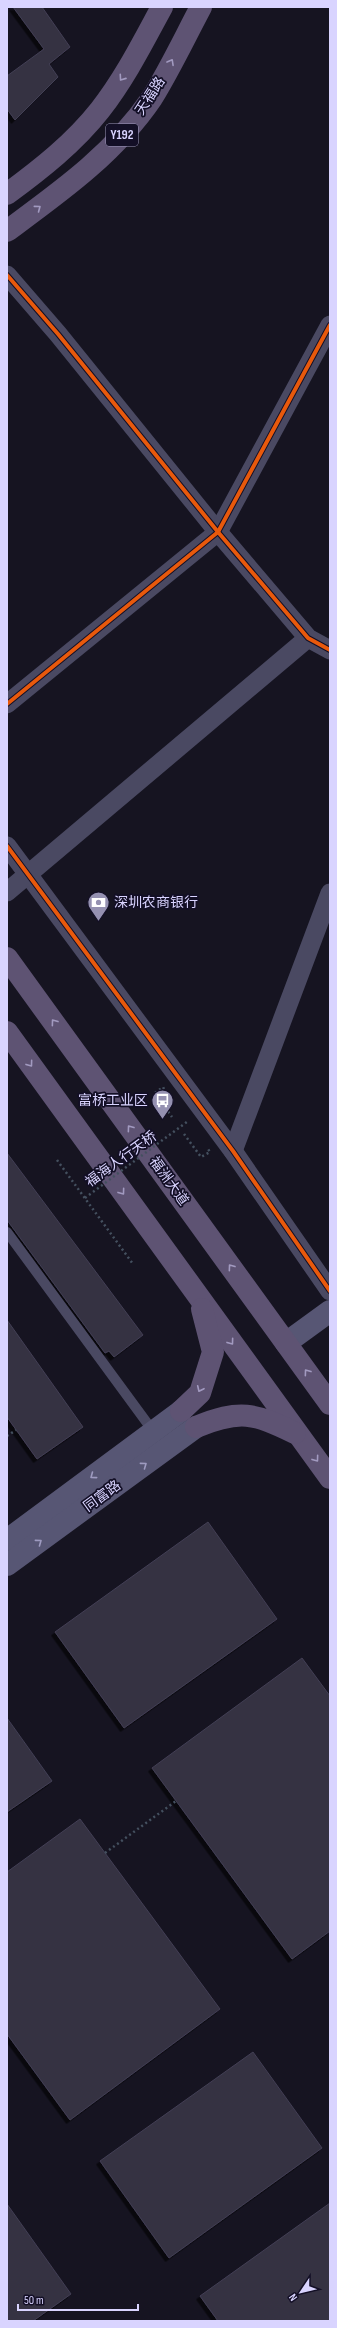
<svg xmlns="http://www.w3.org/2000/svg" width="337" height="2328" font-family="'Sofia Sans Condensed','Noto Sans SC',sans-serif">
	<style>
		.building { fill: #343243; stroke: #433f54; filter: url(#shadow) }
		.lines { fill: none; stroke-linecap: round; stroke-linejoin: round }
		.path { stroke: #44505f; stroke-width: 2.5; stroke-dasharray: 2 3; stroke-linecap: butt }
		.lane { stroke: #4a4962; stroke-width: 10 }
		.street { stroke: #4a4962; stroke-width: 19 }
		.secondary { stroke: #575674; stroke-width: 22 }
		.primary { stroke: #5e5373; stroke-width: 22 }
		.path-bridge { stroke: #44505f; stroke-width: 2.5; stroke-dasharray: 2 3; stroke-linecap: butt }
		.cycleway-casing { stroke: #130f26; stroke-width: 6 }
		.cycleway { stroke: #e8590c; stroke-width: 4 }
		.oneway { stroke: #a29ac0 }
		.oneway2 { stroke: #9e9bc0 }
		.labels { text-anchor: middle; dominant-baseline: central; stroke-width: 3.5; stroke-linejoin: round; paint-order: stroke }
		.shield { fill: #130f26; stroke: #9e99be; stroke-width: 1 }
		.shield-label { font-size: 13px; font-weight: bold; fill: #d9d4ff }
		.street-label { font-size: 14px; fill: #d9d4ff; stroke: #130f26 }
		.poi-label { font-size: 14px; fill: #d9d4ff; stroke: #130f26; text-anchor: start }
	</style>
	<defs>
		<filter id="shadow"><feDropShadow dx="-3.5" dy="3.5" stdDeviation="0" flood-color="#0009"/></filter>
	</defs>
	<rect width="100%" height="100%" fill="#161421"/>
	<!-- building -->
	<g class="building">
		<path d="M13 7H42L70 47 49 64 58 77 15 120 7 109V76L44 49Z"/>
		<path d="M7 1153 143 1335 114 1357 109 1351 105 1353 7 1220Z"/>
		<path d="M7 1320 83 1427 37 1459 7 1417Z"/>
		<path d="M208 1522 277 1619 124 1728 55 1632Z"/>
		<path d="M302 1658 330 1696V1931L292 1959 152 1768Z"/>
		<path d="M7 1718 52 1781 7 1812Z"/>
		<path d="M80 1819 220 2009 70 2120 7 2034V1872Z"/>
		<path d="M253 2052 322 2148 169 2258 100 2161Z"/>
		<path d="M330 2203V2321H218L200 2296Z"/>
		<path d="M7 2204 71 2294 33 2321H7Z"/>
	</g>
	<g class="lines">
		<!-- path -->
		<g class="path">
			<path d="M164 1089 163 1087 155 1093 172 1117"/>
			<path d="M184 1134 201 1157 210 1152 208 1149"/>
			<path d="M57 1160 133 1264"/>
			<path d="M7 1436 16 1430"/>
			<path d="M105 1853 176 1801"/>
		</g>
		<!-- lane -->
		<path class="lane" d="M7 1232 153 1431"/>
		<!-- street -->
		<g class="street">
			<path d="M7 275 58 334 218 532 308 638 330 650"/>
			<path d="M7 704 218 532 330 325"/>
			<path d="M7 846 233 1151 330 1291"/>
			<path d="M7 892 308 638"/>
			<path d="M233 1151 330 893"/>
		</g>
		<!-- secondary -->
		<g class="secondary">
			<path d="M286 1343 330 1311"/>
			<path d="M7 1540 181 1411"/>
			<path d="M7 1565 196 1427"/>
		</g>
		<!-- primary -->
		<g class="primary">
			<path d="M7 194C41 169 74 143 100 110 125 78 143 42 162 7"/>
			<path d="M7 231C60 192 114 154 152 98 170 69 185 37 201 7"/>
			<path d="M7 958 330 1404"/>
			<path d="M7 1032 330 1478"/>
			<path d="M181 1411 200 1393 213 1352 202 1309"/>
			<path d="M196 1427C240 1409 254 1413 295 1433"/>
		</g>
		<!-- path-bridge -->
		<path class="path-bridge" d="M85 1198 188 1121"/>
		<defs>
			<g id="cycleway">
				<path d="M7 275 58 334 218 532 308 638 330 650"/>
				<path d="M7 704 218 532 330 325"/>
				<path d="M7 846 233 1151 330 1291"/>
			</g>
		</defs>
		<!-- cycleway casing -->
		<use href="#cycleway" class="cycleway-casing"/>
		<!-- cycleway -->
		<use href="#cycleway" class="cycleway"/>
	</g>
	<!-- one-way arrows -->
	<defs><path id="oneway-chevron" d="M-2-3.5L2.5 0L-2 3.5" fill="none" stroke-width="1.6" stroke-linecap="round" stroke-linejoin="round"/></defs>
	<g class="oneway">
		<use href="#oneway-chevron" transform="translate(171 62) rotate(-61)"/>
		<use href="#oneway-chevron" transform="translate(122 78) rotate(125)"/>
		<use href="#oneway-chevron" transform="translate(38 208) rotate(-37)"/>
		<use href="#oneway-chevron" transform="translate(54 1022) rotate(-126)"/>
		<use href="#oneway-chevron" transform="translate(30 1064) rotate(54)"/>
		<use href="#oneway-chevron" transform="translate(130 1128) rotate(-126)"/>
		<use href="#oneway-chevron" transform="translate(122 1192) rotate(54)"/>
		<use href="#oneway-chevron" transform="translate(231 1267) rotate(-126)"/>
		<use href="#oneway-chevron" transform="translate(231 1342) rotate(54)"/>
		<use href="#oneway-chevron" transform="translate(307 1372) rotate(-126)"/>
		<use href="#oneway-chevron" transform="translate(200 1389) rotate(115)"/>
		<use href="#oneway-chevron" transform="translate(316 1459) rotate(54)"/>
	</g>
	<g class="oneway2">
		<use href="#oneway-chevron" transform="translate(144 1465) rotate(-36)"/>
		<use href="#oneway-chevron" transform="translate(93 1476) rotate(143)"/>
		<use href="#oneway-chevron" transform="translate(39 1542) rotate(-36)"/>
	</g>
	<!-- icons -->
	<defs>
		<symbol id="bank-pin" viewBox="-11 -11 22 30"><path d="M0 17L-7.5 6A9.5 9.5 0 1 1 7.5 6Z" fill="#9591b1" stroke="#130f26"/><path d="M-6-4H6V4H-6ZM0-2.3a2.3 2.3 0 1 0 0 4.6a2.3 2.3 0 1 0 0-4.6Z" fill="#fff"/></symbol>
		<symbol id="bus-pin" viewBox="-11 -11 22 30"><path d="M0 17L-7.5 6A9.5 9.5 0 1 1 7.5 6Z" fill="#9591b1" stroke="#130f26"/><path d="M-5-6H5V4H4V6H2V4H-2V6H-4V4H-5ZM-3.5-4V0h7V-4ZM-3.5 1.2v1.5H-2V1.2ZM2 1.2v1.5H3.5V1.2Z" fill="#fff"/></symbol>
	</defs>
	<g fill-rule="evenodd">
		<use href="#bank-pin" x="86" y="890" width="25" height="34"/>
		<use href="#bus-pin" x="150" y="1088" width="25" height="34"/>
	</g>
	<g class="labels">
		<!-- shield labels -->
		<rect class="shield" x="106" y="124" width="32" height="22" rx="3"/>
		<g class="shield-label">
			<text x="122" y="135">Y192</text>
		</g>
		<!-- street labels -->
		<g class="street-label">
			<text transform="translate(150 96) rotate(-57)">天福路</text>
			<text transform="translate(121 1159) rotate(-36)">福海人行天桥</text>
			<text transform="translate(169 1181) rotate(54)">福洲大道</text>
			<text transform="translate(102 1496) rotate(-36)">同富路</text>
		</g>
		<!-- poi labels -->
		<g class="poi-label">
			<text x="114" y="902">深圳农商银行</text>
			<text x="148" y="1100" text-anchor="end">富桥工业区</text>
		</g>
	</g>
	<!-- border -->
	<rect width="337" height="2328" fill="none" stroke="#d9d4ff" stroke-width="16"/>
	<!-- north arrow -->
	<g transform="translate(301 2292) rotate(235)" stroke="#130f26" stroke-width="3" paint-order="stroke">
	<path d="M0-3L7 15L0 10L-7 15Z" fill="#d9d4ff"/>
	<text y="-6" font-size="11" font-weight="bold" text-anchor="middle" fill="#d9d4ff">N</text>
	</g>
	<!-- scale -->
	<path d="M18 2304v6h120v-6" fill="none" stroke="#d9d4ff" stroke-width="2"/>
	<text x="24" y="2304" font-size="12" fill="#d9d4ff" stroke="#130f26" stroke-width="3" paint-order="stroke">50 m</text>
</svg>
